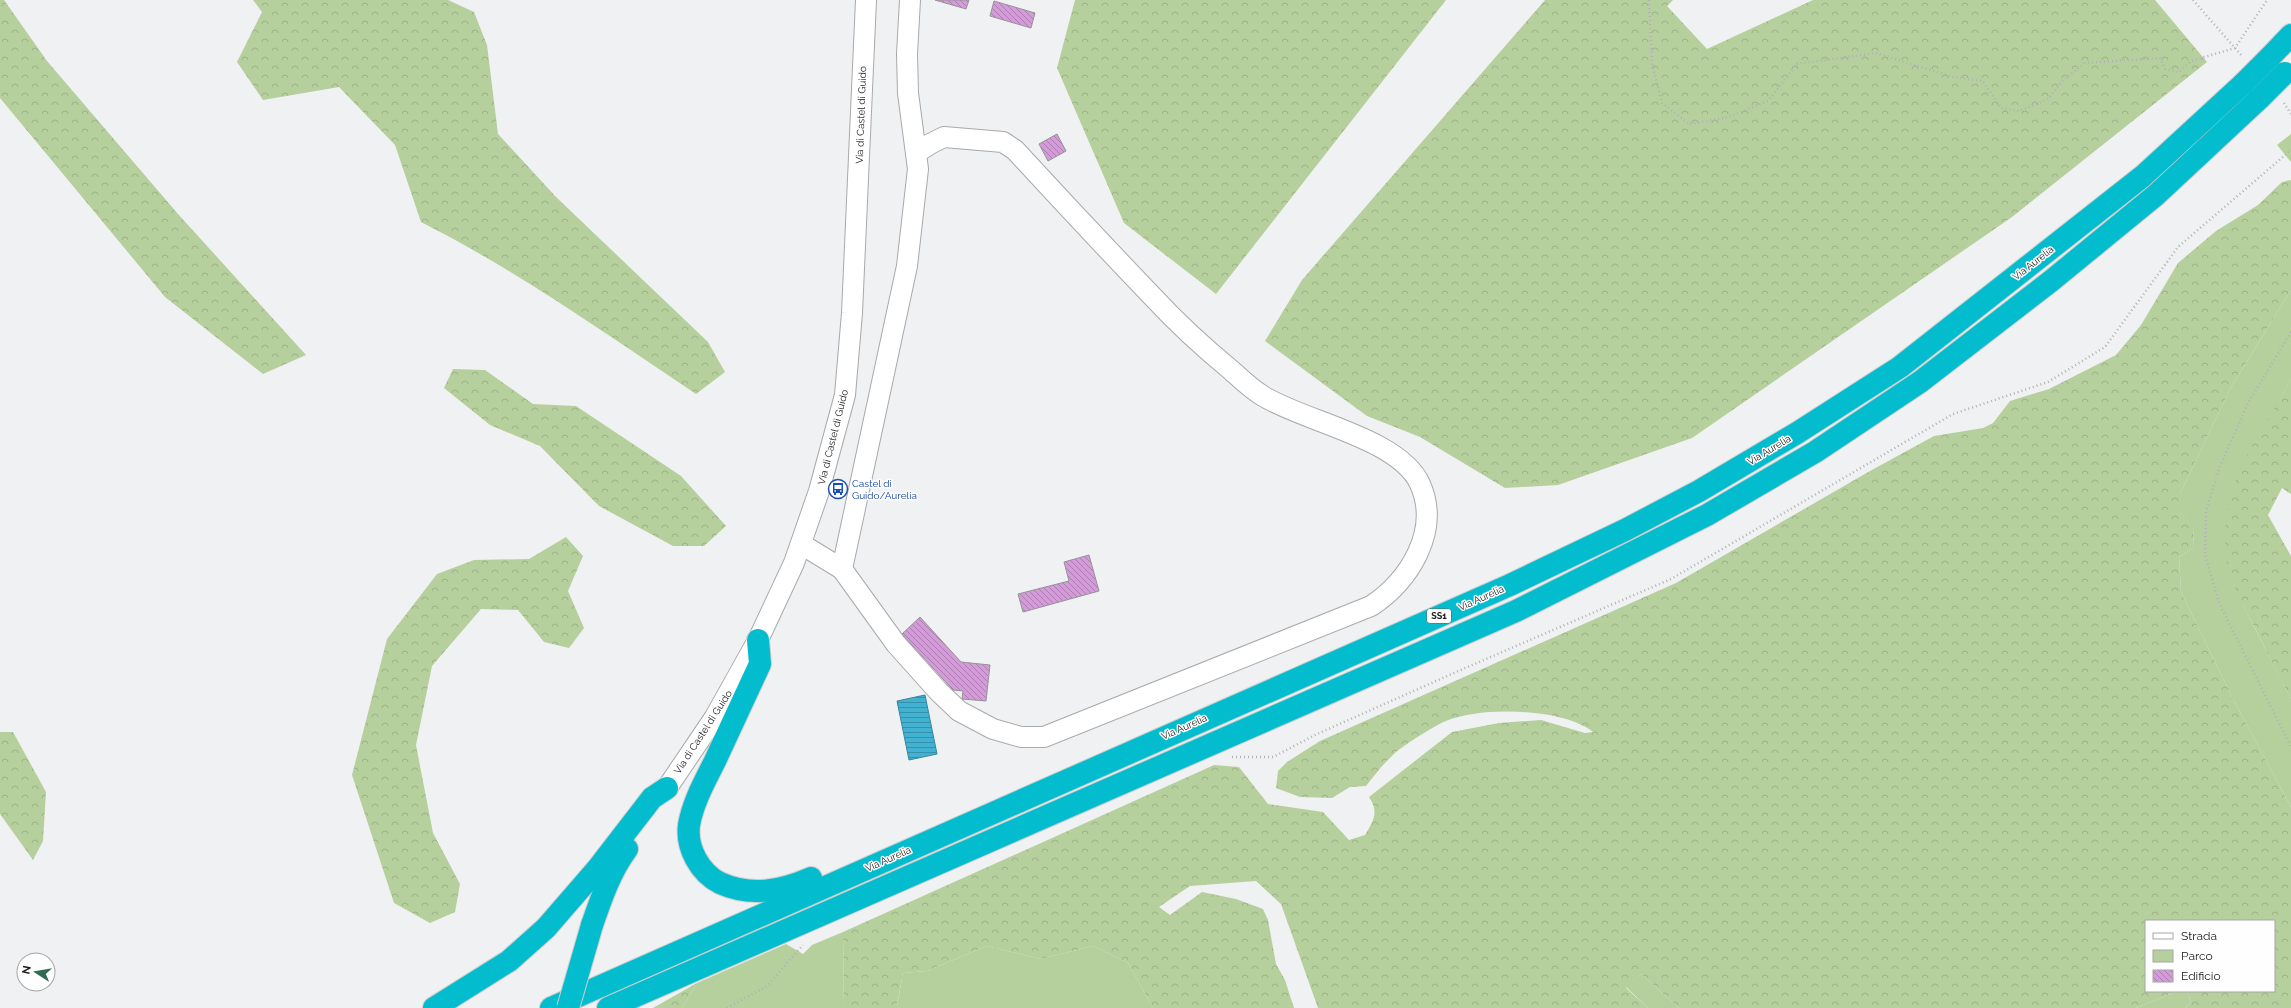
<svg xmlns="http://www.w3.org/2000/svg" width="2291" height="1008" font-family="Raleway,sans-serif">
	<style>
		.green { fill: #b5d09c }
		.forest { fill: url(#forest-crowns) }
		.water { fill: url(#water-rules); stroke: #38869d }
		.building { fill: url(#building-back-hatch); stroke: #959395 }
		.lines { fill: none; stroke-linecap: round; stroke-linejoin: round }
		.minor-casing { stroke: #a8a9ab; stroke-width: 22 }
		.highway-casing { stroke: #cecece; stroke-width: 24 }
		.path { stroke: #b1b2b4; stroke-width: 2.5; stroke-dasharray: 1 3; stroke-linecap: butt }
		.minor { stroke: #fff; stroke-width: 20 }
		.highway { stroke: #03bdcf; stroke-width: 22 }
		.highway-bridge-casing { stroke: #cecece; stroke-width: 24; stroke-linecap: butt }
		.highway-bridge { stroke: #03bdcf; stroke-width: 22 }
		.labels { text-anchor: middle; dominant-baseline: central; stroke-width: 3; stroke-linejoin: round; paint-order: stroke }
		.shield { fill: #fefeff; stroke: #636364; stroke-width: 1 }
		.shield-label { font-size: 9px; font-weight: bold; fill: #202021 }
		.street-label { font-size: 10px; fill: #202021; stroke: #fefeff }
		.transit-label { font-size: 10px; fill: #164399; stroke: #fefeff; text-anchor: start }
	</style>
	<defs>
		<pattern id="forest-crowns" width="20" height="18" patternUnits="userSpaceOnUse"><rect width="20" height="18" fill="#b5d09c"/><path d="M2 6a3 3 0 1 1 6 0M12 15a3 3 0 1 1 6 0" fill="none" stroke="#9bb286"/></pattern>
		<pattern id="water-rules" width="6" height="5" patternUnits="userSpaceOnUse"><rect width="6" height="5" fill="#42b2d2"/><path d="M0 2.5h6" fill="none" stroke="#3790aa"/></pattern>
		<pattern id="building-back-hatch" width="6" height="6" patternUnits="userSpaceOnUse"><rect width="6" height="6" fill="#d59ada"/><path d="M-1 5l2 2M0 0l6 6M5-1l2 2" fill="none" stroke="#ac7db0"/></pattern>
	</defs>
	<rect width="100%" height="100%" fill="#f0f1f3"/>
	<!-- green -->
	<g class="green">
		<path d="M2291 134V162L2277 145Z"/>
		<path d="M2291 290V379L2244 465 2242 603 2291 699V807L2232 697 2181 592 2179 557 2193 548 2194 528 2180 513V494L2230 389Z"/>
		<path d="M843 932 844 1008H682L697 983 786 944 803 954 812 945Z"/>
		<path d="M987 946 1041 959 1093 946 1128 963 1153 1008H899L897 1006 903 973 927 971Z"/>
		<path d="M1641 974 1679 1008H1648L1626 987Z"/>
		<path d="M2178 991H2187L2191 1002 2185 1008H2136Z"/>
	</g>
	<!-- forest -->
	<g class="forest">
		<path d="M0 0H4L47 61 178 214 306 355 263 374 165 297 0 98Z"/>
		<path d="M253 0H448L474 12 487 45 498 134 556 197 708 342 725 372 696 394C606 334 518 271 421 222L395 145 339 87 263 100 237 62 262 12Z"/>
		<path d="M1075 0H1446L1216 294 1124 223 1057 68Z"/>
		<path d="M1545 0H1673L1667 6 1707 49 1813 0H2155L2207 62 2012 217 1692 438 1558 485 1505 488 1420 437 1367 416 1265 341 1302 280Z"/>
		<path d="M2291 180V290L2230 389 2180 494V513L2194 527 2193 548 2179 557 2181 592 2232 697 2291 807V1008H2185L2191 1002 2187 991H2274V921H2146V991H2178L2136 1008H1679L1641 974 1626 988 1648 1008H1318L1281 904 1256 881 1190 886 1159 907 1170 915 1202 892 1236 899 1263 909 1268 920 1276 964 1285 980 1294 1008H1153L1128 963 1093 946 1041 959 987 946 927 971 903 973 897 1005 899 1008H844L843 932 1214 765 1239 767 1268 804 1323 812 1349 840 1365 835C1374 820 1379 812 1369 797L1452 732 1499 723 1541 720 1585 733 1593 732C1563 708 1481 706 1446 721 1434 726 1400 747 1392 756 1382 765 1374 776 1366 786L1350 787 1332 798 1300 797 1276 788 1278 771 1287 762 1320 741 1676 583 1870 471 1934 436 1983 428 1993 423 2010 401 2049 389 2116 355 2141 325 2178 263 2216 231 2258 205 2282 182Z"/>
		<path d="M453 369 485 370 533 404 576 406 681 476 726 526 704 546H673L599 506 540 446 490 425 444 388Z"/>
		<path d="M2291 379V494L2282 488 2268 515 2291 556V699C2279 676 2267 652 2255 628 2244 607 2230 583 2226 558 2223 535 2226 508 2234 486 2247 448 2272 414 2291 379Z"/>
		<path d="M566 537 583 556 568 591 584 628 569 648 544 642 518 610 481 609 432 666 416 745 433 833 460 884 455 912 430 923 394 903 352 775 387 639 437 574 474 560 529 559Z"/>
		<path d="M0 732H13L46 792 43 841 33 860 0 814Z"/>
		<path d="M697 983 682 1008H653Z"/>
	</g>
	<!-- water -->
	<path class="water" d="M925 695 937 754 909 760 897 701Z"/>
	<!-- building -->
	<g class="building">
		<path d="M935 0H969L966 9Z"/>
		<path d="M994 1 1035 13 1031 28 990 16Z"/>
		<path d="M1057 134 1066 151 1048 161 1039 144Z"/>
		<path d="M1089 555 1099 591 1023 612 1018 594 1069 581 1064 562Z"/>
		<path d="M920 617 961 662 990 665 986 701 962 699 963 691 953 690 902 634Z"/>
	</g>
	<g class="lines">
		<defs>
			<g id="minor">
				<path d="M801 544 842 569 896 644 939 692 959 711 993 729 1021 737H1044L1371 606C1409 581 1441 531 1420 484 1399 438 1305 422 1263 396 1251 389 1241 379 1231 370 1203 347 1177 323 1152 296 1106 248 1060 199 1015 150L1003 142 944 137 930 144 916 153"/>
				<path d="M842 569 907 266 918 169 908 93 907 54 910 0"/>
				<path d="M667 788 715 717 758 640 794 563 819 491 845 395 852 313 866 0"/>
			</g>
			<g id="highway">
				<path d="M2270 57 2291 35"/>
				<path d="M758 640 760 664C745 696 730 728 715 761 705 781 693 802 689 825 686 848 700 873 720 883 751 897 781 891 811 878"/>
				<path d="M592 925C601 899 610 872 627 849"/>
				<path d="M434 1008 509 961 546 928 598 868 652 798 667 788"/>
				<path d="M551 1008 1510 585 1625 530 1699 491 1797 433 1900 367 2143 176 2244 83"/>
				<path d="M608 1008 1516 611 1707 515 1815 452 1920 382 2051 281 2156 195 2260 98"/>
			</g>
		</defs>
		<!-- minor casing -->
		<use href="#minor" class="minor-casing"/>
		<!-- highway casing -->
		<use href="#highway" class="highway-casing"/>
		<!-- path -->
		<g class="path">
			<path d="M1649 0 1652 63 1662 103 1689 124 1725 118 1768 101 1797 64 1876 53 1953 77 1983 81 2001 108 2019 111 2048 99 2063 80 2085 63 2160 58 2165 69 2179 72 2191 61 2235 48 2267 0"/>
			<path d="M2193 0 2242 56"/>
			<path d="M2284 103 2291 114"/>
			<path d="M2291 332 2248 403 2219 469 2206 511 2205 555 2219 603 2291 747"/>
			<path d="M1232 757H1273L1317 734 1463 669 1671 579 1953 414 2048 382 2105 347 2178 247 2291 150"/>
			<path d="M727 1008 767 986 803 945"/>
		</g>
		<!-- minor -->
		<use href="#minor" class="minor"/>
		<!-- highway -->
		<use href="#highway" class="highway"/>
		<defs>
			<g id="highway-bridge">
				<path d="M2244 83 2270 57"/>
				<path d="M2260 98 2285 73"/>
				<path d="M568 1008 592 925"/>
			</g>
		</defs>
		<!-- highway-bridge casing -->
		<use href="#highway-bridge" class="highway-bridge-casing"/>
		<!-- highway-bridge -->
		<use href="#highway-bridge" class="highway-bridge"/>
	</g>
	<!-- icons -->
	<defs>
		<symbol id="bus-ring" viewBox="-11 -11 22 22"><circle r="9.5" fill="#fefeff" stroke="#1a4fb4" stroke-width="1.5"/><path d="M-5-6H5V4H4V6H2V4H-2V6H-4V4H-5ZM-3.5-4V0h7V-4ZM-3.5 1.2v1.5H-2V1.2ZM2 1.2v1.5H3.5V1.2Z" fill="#1a4fb4"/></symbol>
	</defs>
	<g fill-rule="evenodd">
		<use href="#bus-ring" x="827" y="478" width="22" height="22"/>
	</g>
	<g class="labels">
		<!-- shield labels -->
		<rect class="shield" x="1427" y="609" width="24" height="14" rx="3"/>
		<g class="shield-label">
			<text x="1439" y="616">SS1</text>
		</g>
		<!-- street labels -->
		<g class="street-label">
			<text transform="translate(861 115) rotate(-88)">Via di Castel di Guido</text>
			<text transform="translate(2033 263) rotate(-38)">Via Aurelia</text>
			<text transform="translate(833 437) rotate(-76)">Via di Castel di Guido</text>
			<text transform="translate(1769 450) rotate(-31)">Via Aurelia</text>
			<text transform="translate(1481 598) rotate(-24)">Via Aurelia</text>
			<text transform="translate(1184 727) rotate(-24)">Via Aurelia</text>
			<text transform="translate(703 732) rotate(-57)">Via di Castel di Guido</text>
			<text transform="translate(888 859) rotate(-24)">Via Aurelia</text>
		</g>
		<!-- transit labels -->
		<g class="transit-label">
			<text x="852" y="483">Castel di<tspan x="852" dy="12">Guido/Aurelia</tspan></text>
		</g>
	</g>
	<!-- legend -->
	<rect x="2145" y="920" width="130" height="72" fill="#fefeff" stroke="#a5a5a6"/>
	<rect x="2153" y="933" width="20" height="6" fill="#ffffff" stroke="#a5a5a6"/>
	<text x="2181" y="940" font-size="12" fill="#202021">Strada</text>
	<rect x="2153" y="950" width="20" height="12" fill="#b5d09c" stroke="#a5a5a6"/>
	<text x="2181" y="960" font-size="12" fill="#202021">Parco</text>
	<rect x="2153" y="970" width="20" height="12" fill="url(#building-back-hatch)" stroke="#a5a5a6"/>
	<text x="2181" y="980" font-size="12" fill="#202021">Edificio</text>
	<!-- north arrow -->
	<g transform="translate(36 972) rotate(282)"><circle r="19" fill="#fefeff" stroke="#a5a5a6"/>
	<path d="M0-3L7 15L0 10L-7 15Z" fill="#316951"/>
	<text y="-6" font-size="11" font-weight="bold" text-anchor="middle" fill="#202021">N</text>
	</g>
</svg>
